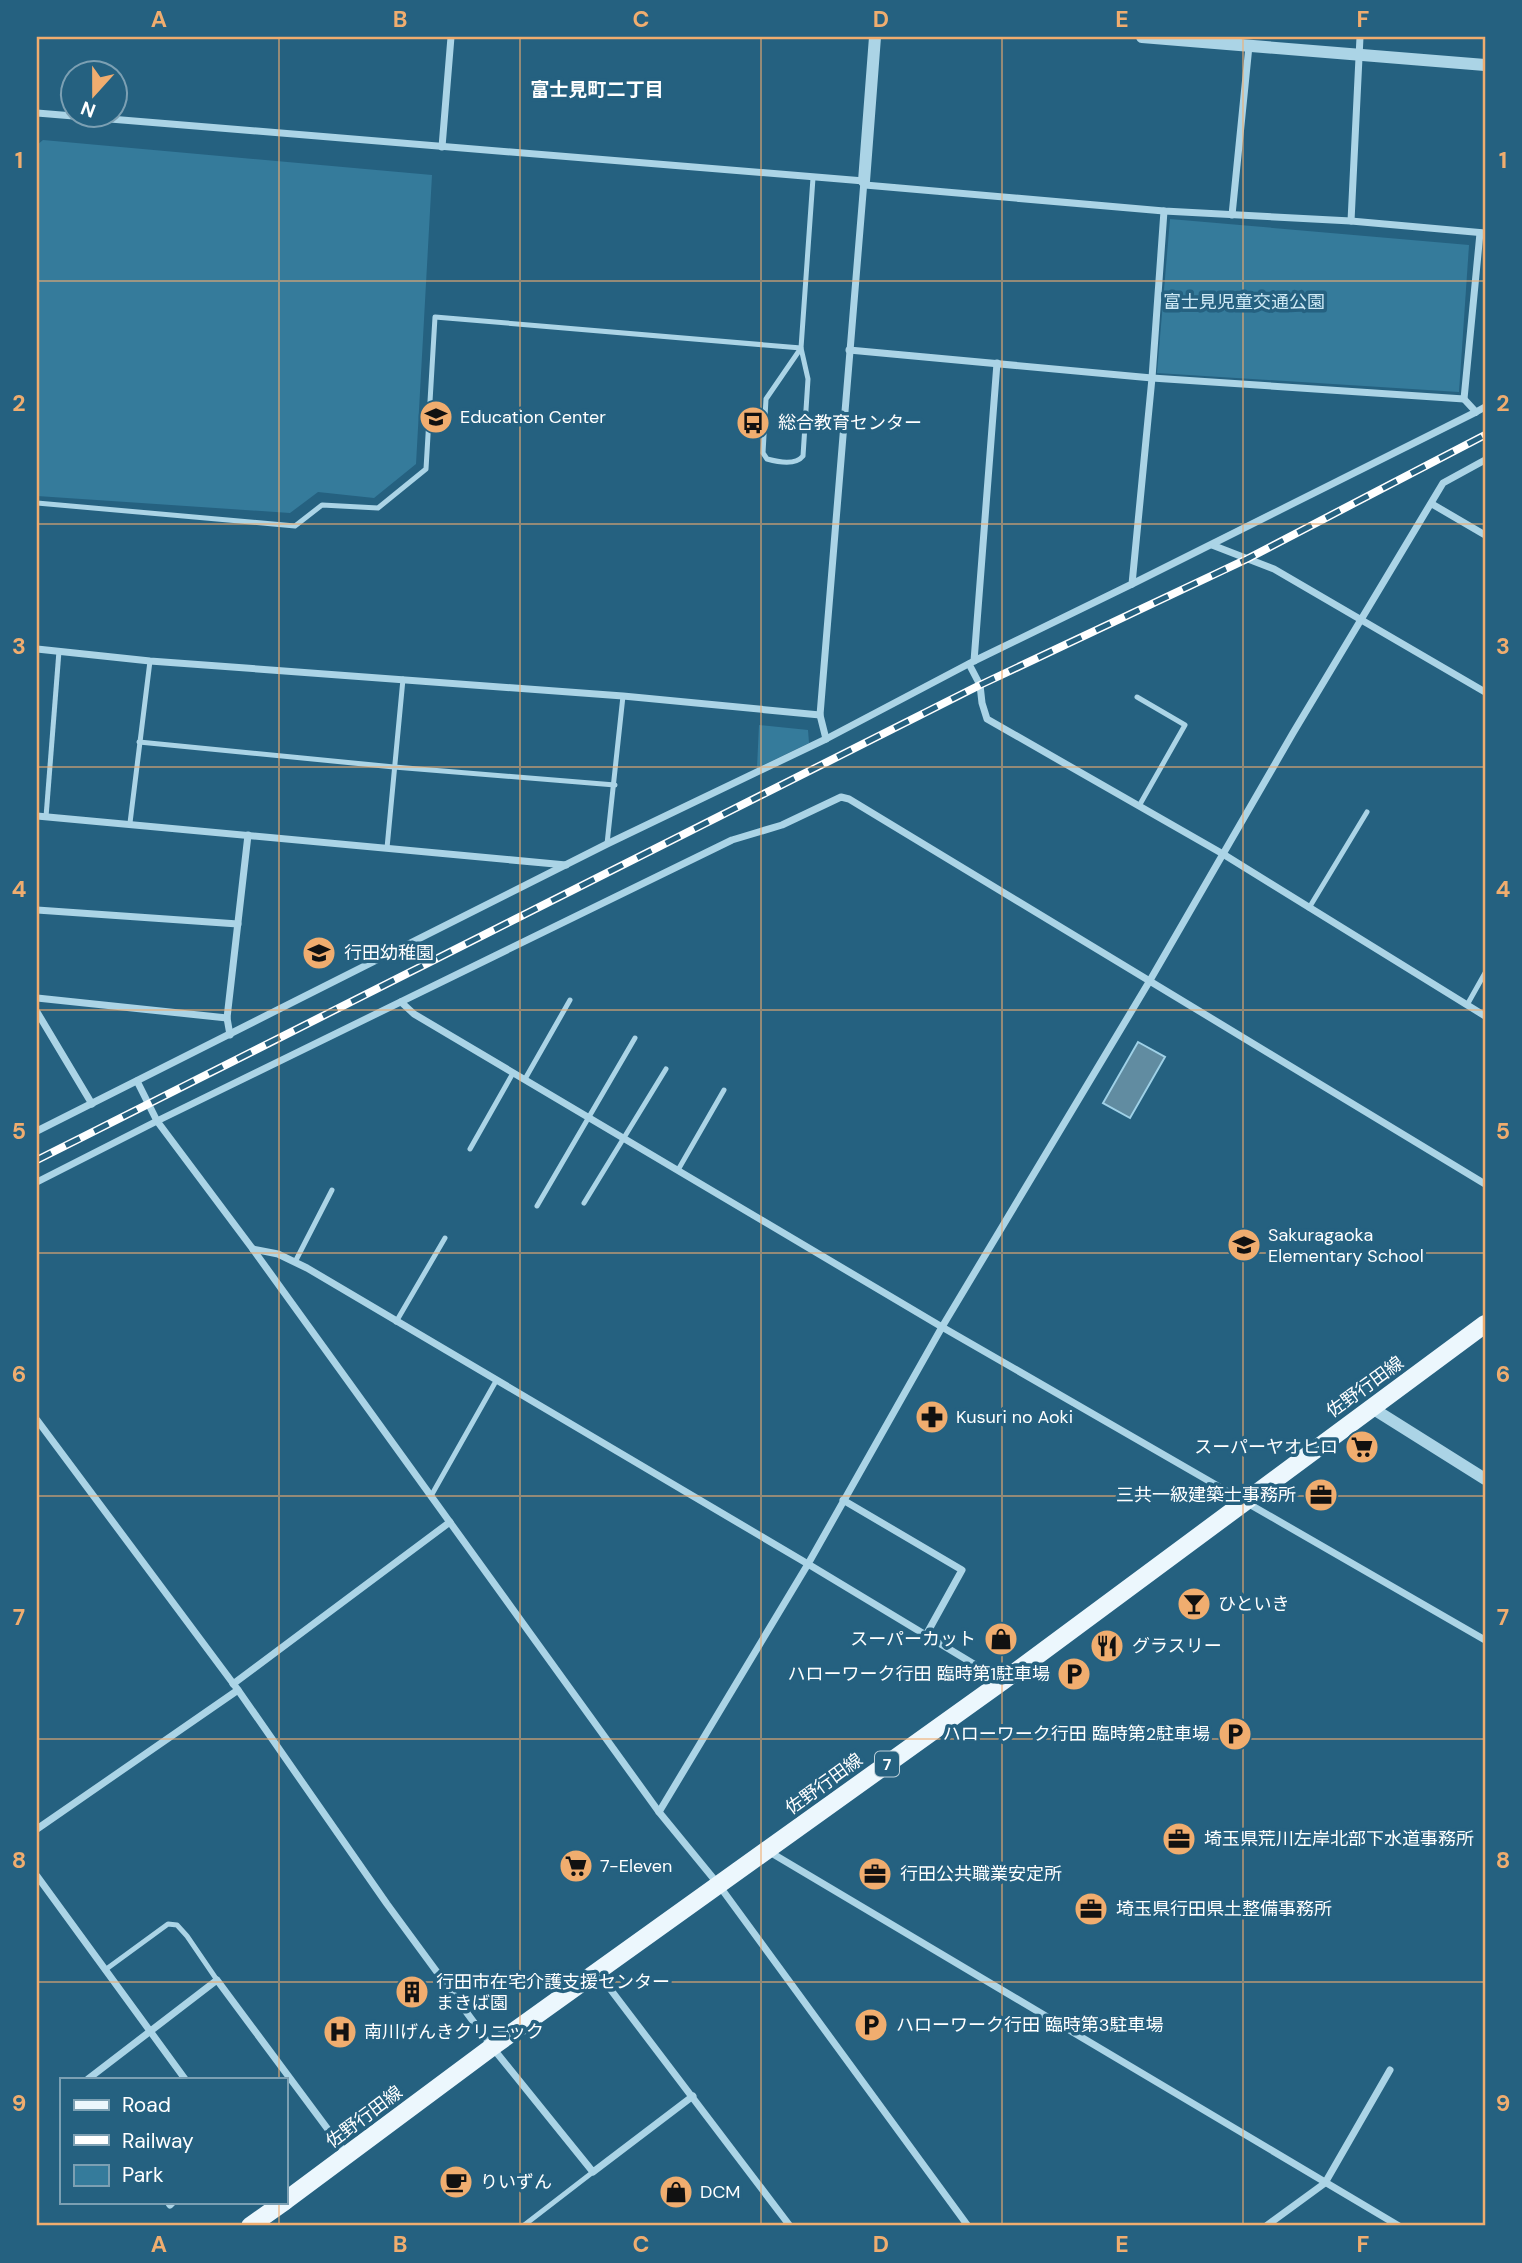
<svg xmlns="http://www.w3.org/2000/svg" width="1522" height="2263" font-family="'DM Sans','Noto Sans JP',sans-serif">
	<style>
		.green { fill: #357b9b }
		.water { fill: #618ca1; stroke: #9fd1e7; stroke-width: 2 }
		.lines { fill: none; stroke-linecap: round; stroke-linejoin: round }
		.service { stroke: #abd4e6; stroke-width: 5 }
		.minor { stroke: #abd4e6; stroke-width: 7 }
		.tertiary { stroke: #abd4e6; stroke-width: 12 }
		.primary { stroke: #ecf7fd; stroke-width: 18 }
		.rail-casing { stroke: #fff; stroke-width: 8 }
		.rail { stroke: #256180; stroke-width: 5; stroke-dasharray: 16; stroke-linecap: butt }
		.grid { fill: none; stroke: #f0ad6f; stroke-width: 2; stroke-opacity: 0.55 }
		.labels { text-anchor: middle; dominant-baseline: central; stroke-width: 7; stroke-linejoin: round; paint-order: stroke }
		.shield { fill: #256180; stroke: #bed0d9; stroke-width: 2 }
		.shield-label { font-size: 16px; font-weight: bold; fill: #fff }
		.park-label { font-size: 18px; fill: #cee9f5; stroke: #256180 }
		.poi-label { font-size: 18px; fill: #fff; stroke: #256180; text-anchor: start }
		.street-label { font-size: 18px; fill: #fff; stroke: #256180 }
		.neighbourhood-label { font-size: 19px; font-weight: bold; fill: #fff; stroke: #256180 }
		.neatline { fill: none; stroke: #f0ad6f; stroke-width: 2.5 }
		.grid-label { font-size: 23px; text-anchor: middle; font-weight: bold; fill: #f0ad6f }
	</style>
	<rect width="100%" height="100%" fill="#256180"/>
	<!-- green -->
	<g class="green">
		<path d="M43 140 432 175 416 464 374 498 318 492 290 513 37 496V145Z"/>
		<path d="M1170 219 1469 245 1459 392 1157 373Z"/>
		<path d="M759 725 808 730 809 743 757 768Z"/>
	</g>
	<!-- water -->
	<path class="water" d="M1138 1042 1165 1057 1130 1118 1103 1103Z"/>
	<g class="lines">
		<!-- service -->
		<g class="service">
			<path d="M801 348 766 399 763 453 767 459C778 462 796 465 803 456L808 379 801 348 813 178"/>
			<path d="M37 503 295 526 322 505 378 508 426 469 435 317 801 348"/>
			<path d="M1137 697 1185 725 1139 806"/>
			<path d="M139 742 394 767 615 785"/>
			<path d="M46 817 59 651"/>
			<path d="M130 823 150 661"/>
			<path d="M607 844 623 696"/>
			<path d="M387 848 403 679"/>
			<path d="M1309 908 1367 812"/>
			<path d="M1467 1005 1485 973"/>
			<path d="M525 1079 570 1000"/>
			<path d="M470 1149 513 1073"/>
			<path d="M678 1170 724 1090"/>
			<path d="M584 1203 666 1069"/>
			<path d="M537 1206 635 1038"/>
			<path d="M295 1262 332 1190"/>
			<path d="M396 1322 445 1238"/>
			<path d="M431 1496 496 1381"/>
			<path d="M105 1970 168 1924 177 1925 187 1936 217 1980"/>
			<path d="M523 2226 593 2172"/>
		</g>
		<!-- minor -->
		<g class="minor">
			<path d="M37 113 864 181"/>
			<path d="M442 147 451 37"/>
			<path d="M1232 215 1249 46"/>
			<path d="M1351 221 1360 37"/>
			<path d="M849 350 1152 378 1464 399 1480 233"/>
			<path d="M1464 399 1476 412 1485 407"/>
			<path d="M1432 504 1485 535"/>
			<path d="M1212 545 1274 569 1485 692"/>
			<path d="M1132 584 1476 412"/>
			<path d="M37 649 150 661 623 696 820 715"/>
			<path d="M974 661 997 363"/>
			<path d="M969 664 980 685 982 703 987 719 1223 854 1485 1016"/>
			<path d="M826 739 820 715 864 181 865 185 1164 211 1351 221 1485 233"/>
			<path d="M37 816 566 865"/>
			<path d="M37 910 238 924"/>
			<path d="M37 998 227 1018"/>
			<path d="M401 1002 414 1014 942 1327 1485 1640"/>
			<path d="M37 1012 92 1104"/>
			<path d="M230 1035 227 1018 248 835"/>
			<path d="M137 1081 157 1121 252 1248 659 1812 718 1884 968 2226"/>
			<path d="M37 1131 607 844 826 739 974 661 1132 584 1152 378 1164 211"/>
			<path d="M37 1182 157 1121 732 840 782 825 841 797 849 799 1485 1184"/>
			<path d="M253 1249 278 1254 307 1268 808 1564 659 1812"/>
			<path d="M37 1420 238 1690 387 1904 492 2047 593 2172 693 2096"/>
			<path d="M843 1500 962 1570 926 1635"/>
			<path d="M1002 1681 808 1564 942 1327 1149 982 1293 733 1443 483 1485 460"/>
			<path d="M233 1684 450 1522"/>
			<path d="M37 1829 238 1690"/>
			<path d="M768 1851 1399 2226"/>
			<path d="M37 1876 185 2079"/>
			<path d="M598 1973 790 2226"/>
			<path d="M88 2079 217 1980 347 2155"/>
			<path d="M168 2202 170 2205 173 2202"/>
			<path d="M1266 2226 1325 2183 1390 2070"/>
		</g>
		<!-- tertiary -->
		<g class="tertiary">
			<path d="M1142 37 1485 65"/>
			<path d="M864 181 875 37"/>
			<path d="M1372 1408 1485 1479"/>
		</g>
		<!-- primary -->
		<g class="primary">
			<path d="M285 2201 492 2047 1003 1681 1485 1324"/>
			<path d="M250 2226 284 2202"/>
		</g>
		<defs>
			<path id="rail" d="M37 1160 980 685 1247 559 1485 435"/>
		</defs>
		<!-- rail casing -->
		<use href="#rail" class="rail-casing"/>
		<!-- rail -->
		<use href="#rail" class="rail"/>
	</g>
	<!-- grid -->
	<path class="grid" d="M279 37V2079M520 37V2226M761 37V2226M1002 37V2226M1243 37V2226M37 281H1485M37 524H1485M37 767H1485M37 1010H1485M37 1253H1485M37 1496H1485M37 1739H1485M37 1982H1485M279 2202V2226"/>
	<!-- icons -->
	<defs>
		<symbol id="school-disc" viewBox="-11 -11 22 22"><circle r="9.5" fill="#f0ad6f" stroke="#256180"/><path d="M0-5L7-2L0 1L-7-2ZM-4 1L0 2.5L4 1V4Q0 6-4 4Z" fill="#111"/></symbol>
		<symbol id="bus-disc" viewBox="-11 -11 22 22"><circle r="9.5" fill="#f0ad6f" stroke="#256180"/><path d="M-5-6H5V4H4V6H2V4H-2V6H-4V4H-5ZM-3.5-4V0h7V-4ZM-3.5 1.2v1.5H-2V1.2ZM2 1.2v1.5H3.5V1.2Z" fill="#111"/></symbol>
		<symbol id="pharmacy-disc" viewBox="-11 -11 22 22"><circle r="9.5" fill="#f0ad6f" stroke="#256180"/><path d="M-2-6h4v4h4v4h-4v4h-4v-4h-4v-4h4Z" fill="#111"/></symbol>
		<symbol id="supermarket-disc" viewBox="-11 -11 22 22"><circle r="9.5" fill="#f0ad6f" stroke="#256180"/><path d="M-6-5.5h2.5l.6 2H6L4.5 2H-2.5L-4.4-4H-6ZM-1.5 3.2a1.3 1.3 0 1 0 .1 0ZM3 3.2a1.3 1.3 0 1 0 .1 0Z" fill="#111"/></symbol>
		<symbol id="office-disc" viewBox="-11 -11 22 22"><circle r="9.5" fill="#f0ad6f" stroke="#256180"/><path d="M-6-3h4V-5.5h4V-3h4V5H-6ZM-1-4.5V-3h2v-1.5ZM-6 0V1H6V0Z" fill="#111"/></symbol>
		<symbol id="bar-disc" viewBox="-11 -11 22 22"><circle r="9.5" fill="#f0ad6f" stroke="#256180"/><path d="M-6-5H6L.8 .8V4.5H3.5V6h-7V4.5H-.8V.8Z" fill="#111"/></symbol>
		<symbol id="shop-disc" viewBox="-11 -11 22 22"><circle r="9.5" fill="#f0ad6f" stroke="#256180"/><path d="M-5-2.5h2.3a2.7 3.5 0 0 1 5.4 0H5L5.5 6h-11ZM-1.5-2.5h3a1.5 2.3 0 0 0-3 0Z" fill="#111"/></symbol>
		<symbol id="restaurant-disc" viewBox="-11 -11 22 22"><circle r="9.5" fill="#f0ad6f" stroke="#256180"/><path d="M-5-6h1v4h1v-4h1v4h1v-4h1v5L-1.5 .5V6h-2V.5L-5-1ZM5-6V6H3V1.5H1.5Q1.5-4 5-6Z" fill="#111"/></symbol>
		<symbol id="parking-disc" viewBox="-11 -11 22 22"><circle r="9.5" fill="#f0ad6f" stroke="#256180"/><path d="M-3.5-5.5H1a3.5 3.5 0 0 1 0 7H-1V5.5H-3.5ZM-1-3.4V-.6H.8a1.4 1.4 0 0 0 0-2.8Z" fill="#111"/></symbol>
		<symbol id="building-disc" viewBox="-11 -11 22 22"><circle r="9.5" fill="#f0ad6f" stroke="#256180"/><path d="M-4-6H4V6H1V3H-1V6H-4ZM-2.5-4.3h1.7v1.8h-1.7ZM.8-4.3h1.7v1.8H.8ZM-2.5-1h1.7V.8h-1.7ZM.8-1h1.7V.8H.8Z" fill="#111"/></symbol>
		<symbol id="hospital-disc" viewBox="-11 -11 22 22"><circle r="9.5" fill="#f0ad6f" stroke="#256180"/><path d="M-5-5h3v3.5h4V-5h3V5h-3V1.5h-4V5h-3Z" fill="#111"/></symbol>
		<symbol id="cafe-disc" viewBox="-11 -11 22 22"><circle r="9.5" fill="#f0ad6f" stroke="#256180"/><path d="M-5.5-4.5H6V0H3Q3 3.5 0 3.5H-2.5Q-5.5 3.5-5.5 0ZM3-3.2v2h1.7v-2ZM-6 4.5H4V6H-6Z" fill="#111"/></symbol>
	</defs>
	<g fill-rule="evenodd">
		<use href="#school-disc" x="417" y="398" width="38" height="38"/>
		<use href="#bus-disc" x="734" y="404" width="38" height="38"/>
		<use href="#school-disc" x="300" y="934" width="38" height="38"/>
		<use href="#school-disc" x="1225" y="1226" width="38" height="38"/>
		<use href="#pharmacy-disc" x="913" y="1398" width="38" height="38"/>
		<use href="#supermarket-disc" x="1343" y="1428" width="38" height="38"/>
		<use href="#office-disc" x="1302" y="1476" width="38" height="38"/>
		<use href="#bar-disc" x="1175" y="1585" width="38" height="38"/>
		<use href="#shop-disc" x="982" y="1620" width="38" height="38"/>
		<use href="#restaurant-disc" x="1088" y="1627" width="38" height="38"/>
		<use href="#parking-disc" x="1055" y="1655" width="38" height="38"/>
		<use href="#parking-disc" x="1216" y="1715" width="38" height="38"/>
		<use href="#office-disc" x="1160" y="1820" width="38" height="38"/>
		<use href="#supermarket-disc" x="557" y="1847" width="38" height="38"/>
		<use href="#office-disc" x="856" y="1855" width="38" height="38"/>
		<use href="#office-disc" x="1072" y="1890" width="38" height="38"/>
		<use href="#building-disc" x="393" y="1973" width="38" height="38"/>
		<use href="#parking-disc" x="852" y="2006" width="38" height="38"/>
		<use href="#hospital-disc" x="321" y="2013" width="38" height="38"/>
		<use href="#cafe-disc" x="437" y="2163" width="38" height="38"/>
		<use href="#shop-disc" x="657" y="2173" width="38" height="38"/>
	</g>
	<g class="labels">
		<!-- shield labels -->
		<rect class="shield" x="875" y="1751.5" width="24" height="25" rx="5"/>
		<g class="shield-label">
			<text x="887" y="1764">7</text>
		</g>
		<!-- park labels -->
		<g class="park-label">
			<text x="1244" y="302">富士見児童交通公園</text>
		</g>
		<!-- poi labels -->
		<g class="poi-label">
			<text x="460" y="417">Education Center</text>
			<text x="778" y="423">総合教育センター</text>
			<text x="344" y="953">行田幼稚園</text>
			<text x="1268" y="1235">Sakuragaoka<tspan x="1268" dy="21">Elementary School</tspan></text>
			<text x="956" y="1417">Kusuri no Aoki</text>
			<text x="1338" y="1447" text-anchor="end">スーパーヤオヒロ</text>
			<text x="1296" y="1495" text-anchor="end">三共一級建築士事務所</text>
			<text x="1218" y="1604">ひといき</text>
			<text x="976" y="1639" text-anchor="end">スーパーカット</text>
			<text x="1132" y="1646">グラスリー</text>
			<text x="1050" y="1674" text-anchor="end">ハローワーク行田 臨時第1駐車場</text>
			<text x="1210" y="1734" text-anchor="end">ハローワーク行田 臨時第2駐車場</text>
			<text x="1204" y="1839">埼玉県荒川左岸北部下水道事務所</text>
			<text x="600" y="1866">7-Eleven</text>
			<text x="900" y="1874">行田公共職業安定所</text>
			<text x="1116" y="1909">埼玉県行田県土整備事務所</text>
			<text x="436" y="1982">行田市在宅介護支援センター<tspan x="436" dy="21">まきば園</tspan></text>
			<text x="896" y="2025">ハローワーク行田 臨時第3駐車場</text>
			<text x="364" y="2032">南川げんきクリニック</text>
			<text x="480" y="2182">りいずん</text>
			<text x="700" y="2192">DCM</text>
		</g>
		<!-- street labels -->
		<g class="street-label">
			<text transform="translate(1365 1387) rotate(-36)">佐野行田線</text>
			<text transform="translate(824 1784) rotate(-36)">佐野行田線</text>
			<text transform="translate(364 2117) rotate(-37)">佐野行田線</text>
		</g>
		<!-- neighbourhood labels -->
		<g class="neighbourhood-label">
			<text x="597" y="89">富士見町二丁目</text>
		</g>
	</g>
	<!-- border -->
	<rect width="1522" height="2263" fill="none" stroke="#256180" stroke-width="77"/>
	<!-- legend -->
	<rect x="60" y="2078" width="228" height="126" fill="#256180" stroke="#7ca0b3" stroke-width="2"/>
	<rect x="74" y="2100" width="35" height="10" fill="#ecf7fd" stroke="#7ca0b3" stroke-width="2"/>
	<text x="122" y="2112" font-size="21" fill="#ffffff">Road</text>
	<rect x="74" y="2135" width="35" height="10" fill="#ffffff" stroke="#7ca0b3" stroke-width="2"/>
	<text x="122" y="2148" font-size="21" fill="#ffffff">Railway</text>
	<rect x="74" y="2165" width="35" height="21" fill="#357b9b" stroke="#7ca0b3" stroke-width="2"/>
	<text x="122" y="2182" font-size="21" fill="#ffffff">Park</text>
	<!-- north arrow -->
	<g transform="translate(94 94) rotate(201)"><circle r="33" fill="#256180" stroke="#7ca0b3" stroke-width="2"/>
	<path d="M0-5L12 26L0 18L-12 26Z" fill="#f0ad6f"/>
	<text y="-10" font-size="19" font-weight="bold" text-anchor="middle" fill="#ffffff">N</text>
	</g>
	<rect x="38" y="38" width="1446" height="2186" class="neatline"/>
	<g class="grid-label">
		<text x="159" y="27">A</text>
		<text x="400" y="27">B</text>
		<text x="641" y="27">C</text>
		<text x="881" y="27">D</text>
		<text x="1122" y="27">E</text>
		<text x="1363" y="27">F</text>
		<text x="19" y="168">1</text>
		<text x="1503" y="168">1</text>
		<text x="19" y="411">2</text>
		<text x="1503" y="411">2</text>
		<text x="19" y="654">3</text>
		<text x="1503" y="654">3</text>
		<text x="19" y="897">4</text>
		<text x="1503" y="897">4</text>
		<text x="19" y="1139">5</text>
		<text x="1503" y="1139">5</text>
		<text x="19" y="1382">6</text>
		<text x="1503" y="1382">6</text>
		<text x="19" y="1625">7</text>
		<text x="1503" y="1625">7</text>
		<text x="19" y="1868">8</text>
		<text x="1503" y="1868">8</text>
		<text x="19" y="2111">9</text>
		<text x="1503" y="2111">9</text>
		<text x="159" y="2252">A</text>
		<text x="400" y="2252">B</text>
		<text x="641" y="2252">C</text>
		<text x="881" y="2252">D</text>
		<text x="1122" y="2252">E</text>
		<text x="1363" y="2252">F</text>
	</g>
</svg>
